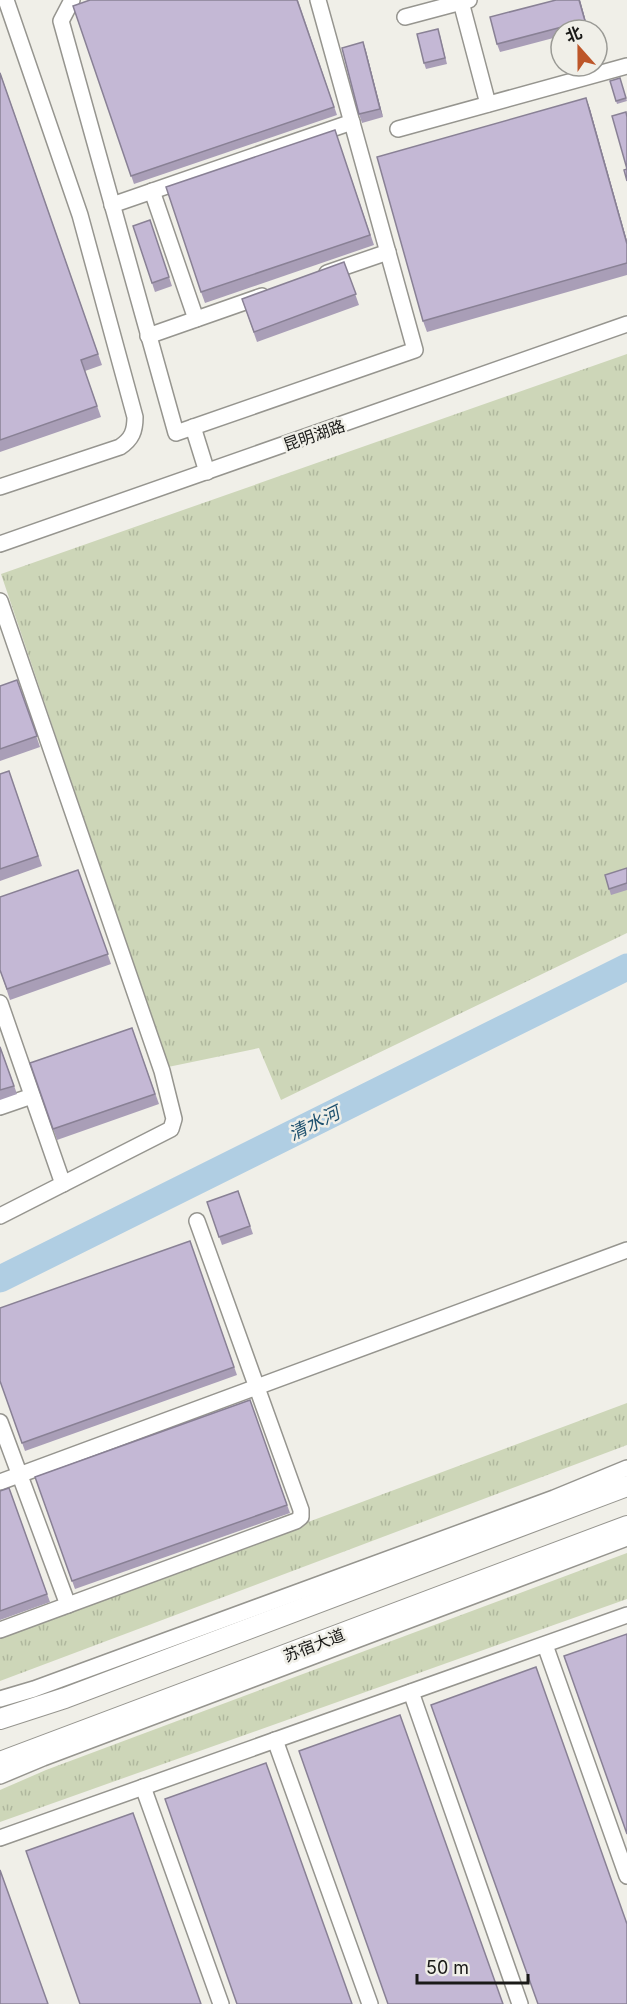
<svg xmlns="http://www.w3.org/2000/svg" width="627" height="2004" font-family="Inter,'Noto Sans SC',sans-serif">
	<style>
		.grass { fill: url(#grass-tufts) }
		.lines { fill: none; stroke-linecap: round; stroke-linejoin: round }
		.river { stroke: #b0cee3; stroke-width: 27 }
		.minor-casing { stroke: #96958f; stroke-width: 18 }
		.major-casing { stroke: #96958f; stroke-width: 22 }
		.minor { stroke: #fff; stroke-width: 15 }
		.major { stroke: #fff; stroke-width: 20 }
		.wall { fill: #a99eb7 }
		.shaded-wall { fill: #898195 }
		.building { fill: #c4b8d5; stroke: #898195; stroke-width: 1.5 }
		.labels { text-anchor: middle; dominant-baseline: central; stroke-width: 5; stroke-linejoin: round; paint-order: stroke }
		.street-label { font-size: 16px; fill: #1a1a18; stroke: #f0efe8 }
		.water-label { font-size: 18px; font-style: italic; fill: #1d506e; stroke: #f0efe8 }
	</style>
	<defs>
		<pattern id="grass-tufts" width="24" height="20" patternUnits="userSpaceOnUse" patternTransform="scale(1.5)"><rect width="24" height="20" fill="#cdd6b8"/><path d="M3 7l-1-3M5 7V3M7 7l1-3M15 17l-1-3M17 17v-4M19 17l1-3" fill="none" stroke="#afb79d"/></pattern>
	</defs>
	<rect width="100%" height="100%" fill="#f0efe8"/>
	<!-- grass -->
	<g class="grass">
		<path d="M627 354V933L281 1100 259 1048 168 1067 1 574Z"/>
		<path d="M627 1403V1445L0 1681V1637Z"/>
		<path d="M627 1553V1599L0 1822V1790L46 1770Z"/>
	</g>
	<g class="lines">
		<!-- river -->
		<path class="river" d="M0 1279 627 967"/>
		<defs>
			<g id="minor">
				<path d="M72 0 61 21 176 433 415 350 318 0"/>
				<path d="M461 2 488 104"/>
				<path d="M405 17 469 0"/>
				<path d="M398 129 627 66"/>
				<path d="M152 191 196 319"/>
				<path d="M112 205 352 122"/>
				<path d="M327 273 388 252"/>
				<path d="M148 336 262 296"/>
				<path d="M193 427 207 472"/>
				<path d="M0 487 120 447C132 439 135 431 135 417L80 215 6 0"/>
				<path d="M0 544 627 324"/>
				<path d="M0 601 162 1071 174 1119 171 1129 0 1216"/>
				<path d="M0 1003 63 1184"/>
				<path d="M0 1107 32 1096"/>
				<path d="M0 1422 68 1605"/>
				<path d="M0 1482 627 1250"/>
				<path d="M0 1630 296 1521 301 1517V1510L197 1221"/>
				<path d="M545 1645 627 1876"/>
				<path d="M411 1692 520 2004"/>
				<path d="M0 1699 34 1689 554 1498 627 1468"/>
				<path d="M275 1740 370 2004"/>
				<path d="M0 1776 43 1758 627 1538"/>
				<path d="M143 1787 221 2004"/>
				<path d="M0 1838 627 1615"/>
			</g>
			<g id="major">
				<path d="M0 1719 65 1698 627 1486"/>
				<path d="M0 1762 627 1526"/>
			</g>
		</defs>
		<!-- minor casing -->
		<use href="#minor" class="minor-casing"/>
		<!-- major casing -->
		<use href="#major" class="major-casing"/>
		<!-- minor -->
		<use href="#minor" class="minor"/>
		<!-- major -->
		<use href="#major" class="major"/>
	</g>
	<!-- wall -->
	<g class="wall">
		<path d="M298 0 337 115 134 184 73 6Z"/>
		<path d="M556 0H580L588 29 561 30V36L500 52 497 44Z"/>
		<path d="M440 35 447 64 426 69 424 63Z"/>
		<path d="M363 42 366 51 383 117 362 123 359 114Z"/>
		<path d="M0 72 102 365 85 371 101 417 0 452Z"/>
		<path d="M620 78 627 101 617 104 610 81Z"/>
		<path d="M586 98 590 109 627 241V275L427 332 423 321Z"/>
		<path d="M335 130 374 245 205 303 201 292Z"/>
		<path d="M150 220 172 286 155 292 133 226Z"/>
		<path d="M344 262 359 305 257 342 242 299Z"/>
		<path d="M17 680 40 747 0 761V686Z"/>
		<path d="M9 771 42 866 0 881V774Z"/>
		<path d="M627 868V890L611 895 605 875Z"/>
		<path d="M78 870 111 964 10 1000 0 970Z"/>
		<path d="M132 1028 159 1104 57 1140 30 1063Z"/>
		<path d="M0 1046 17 1094 0 1100Z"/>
		<path d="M238 1191 253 1234 222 1245 207 1202Z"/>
		<path d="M190 1241 237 1375 25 1451 0 1381Z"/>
		<path d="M250 1400 290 1513 75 1589 35 1477Z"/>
		<path d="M9 1488 50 1602 0 1620V1491Z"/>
	</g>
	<!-- shaded-wall -->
	<g class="shaded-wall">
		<path d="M579 0H580L588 29 585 21Z"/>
		<path d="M363 42 366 51 383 117 380 109Z"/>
		<path d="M586 98 590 109 627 241V244Z"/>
	</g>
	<!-- building -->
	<g class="building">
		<path d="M90 0H297L334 107 131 176 73 6Z"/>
		<path d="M556 0H579L585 21 497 44 490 17Z"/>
		<path d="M438 29 445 58 424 63 417 34Z"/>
		<path d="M363 42 380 109 359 114 342 48Z"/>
		<path d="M0 73 98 354 81 360 97 406 0 440Z"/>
		<path d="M620 78 626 98 616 101 610 81Z"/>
		<path d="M586 98 627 244V263L423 321 377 157Z"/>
		<path d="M626 112 627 117V181L624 170 627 169 612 116Z"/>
		<path d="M335 130 370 235 201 292 166 187Z"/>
		<path d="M150 220 169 277 152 283 133 226Z"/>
		<path d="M344 262 356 294 254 332 242 299Z"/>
		<path d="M17 680 37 736 0 749V686Z"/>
		<path d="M9 771 38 856 0 869V774Z"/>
		<path d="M627 868V883L609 889 605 875Z"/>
		<path d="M78 870 108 954 7 989 0 970V897Z"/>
		<path d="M132 1028 155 1094 53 1129 30 1063Z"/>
		<path d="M0 1047 14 1086 0 1090Z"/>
		<path d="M238 1191 250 1226 219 1237 207 1202Z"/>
		<path d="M190 1241 234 1367 22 1443 0 1381V1308Z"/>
		<path d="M250 1400 287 1505 72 1581 35 1477Z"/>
		<path d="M9 1488 47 1594 0 1611V1491Z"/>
		<path d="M627 1634V1834L564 1656Z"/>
		<path d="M536 1667 627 1924V2004H538L431 1705Z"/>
		<path d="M400 1715 503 2004H388L299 1751Z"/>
		<path d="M266 1763 352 2004H237L165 1799Z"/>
		<path d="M133 1813 201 2004H80L26 1851Z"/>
		<path d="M0 1870 48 2004H0Z"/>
	</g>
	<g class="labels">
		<!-- street labels -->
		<g class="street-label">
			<text transform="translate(314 435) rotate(-19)">昆明湖路</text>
			<text transform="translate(314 1645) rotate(-21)">苏宿大道</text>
		</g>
		<!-- water labels -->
		<g class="water-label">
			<text transform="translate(314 1123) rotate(-26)">清水河</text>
		</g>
	</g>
	<!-- north arrow -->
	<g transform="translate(579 48) rotate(339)"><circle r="28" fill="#f0efe8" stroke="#9a9a95" stroke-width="1.5"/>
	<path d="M0-4.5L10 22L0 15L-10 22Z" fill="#bd5629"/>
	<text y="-9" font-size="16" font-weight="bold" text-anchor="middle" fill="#1a1a18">北</text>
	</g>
	<!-- scale -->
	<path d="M417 1974v9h111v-9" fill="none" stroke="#1a1a18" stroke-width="3"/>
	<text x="426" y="1974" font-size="18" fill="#1a1a18" stroke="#f0efe8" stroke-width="4.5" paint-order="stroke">50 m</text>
</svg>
